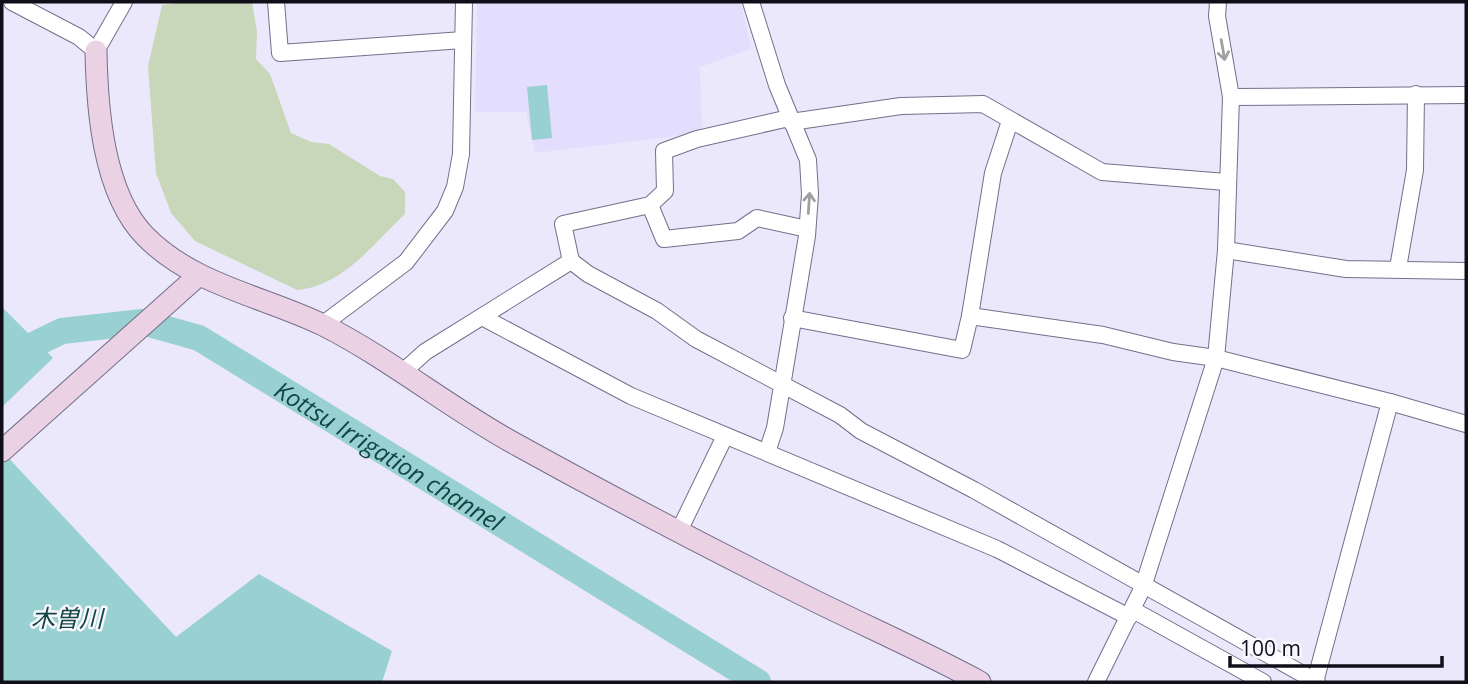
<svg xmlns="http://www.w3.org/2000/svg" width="1468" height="684" font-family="'Open Sans','Noto Sans JP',sans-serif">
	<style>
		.built { fill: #e3defd }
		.green { fill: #c8d6b9 }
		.water { fill: #99d0d1 }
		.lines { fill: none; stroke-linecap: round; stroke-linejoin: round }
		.river { stroke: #99d0d1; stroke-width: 26 }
		.street-casing { stroke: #746f8b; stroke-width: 18 }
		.secondary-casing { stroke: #746f8b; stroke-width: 23 }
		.street { stroke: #fff; stroke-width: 16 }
		.secondary { stroke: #ead1e4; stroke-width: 21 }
		.oneway { stroke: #9f9fa3 }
		.labels { text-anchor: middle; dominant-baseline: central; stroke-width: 5; stroke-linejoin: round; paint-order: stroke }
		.water-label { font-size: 24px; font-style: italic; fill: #124546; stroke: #f8f7fe }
	</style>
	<rect width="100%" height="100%" fill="#ebe8fb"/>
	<!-- built -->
	<path class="built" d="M477 2H741L751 49 700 67 702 133 535 153 526 112H475Z"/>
	<!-- green -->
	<path class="green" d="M182 2H252L257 32 256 59 270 74 291 133 311 142 329 144 380 176 393 179 405 192V214C373 244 343 286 297 290L195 241 171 213 156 173 148 66 162 5Z"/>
	<!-- water -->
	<g class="water">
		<path d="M547 85 552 138 532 140 527 87Z"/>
		<path d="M2 307 53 358 2 407Z"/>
		<path d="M2 451 176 637 259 574 392 651 382 682H2Z"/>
	</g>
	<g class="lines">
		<!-- river -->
		<path class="river" id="s1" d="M2 360 62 331 142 322 199 338 758 682"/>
		<defs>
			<g id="street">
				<path d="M12 2 79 37 96 51 124 2"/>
				<path d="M276 2 280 53 463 40"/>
				<path d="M751 2 777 85 808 160 810 194 807 236 775 428 767 452"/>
				<path d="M1231 97 1466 95"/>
				<path d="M791 122 901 106 983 104 1102 172 1226 182"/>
				<path d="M650 205 664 239 738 231 757 218 807 229"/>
				<path d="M1226 250 1346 269 1466 271"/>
				<path d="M571 261 563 224 650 205 665 191 664 151 697 139 789 118"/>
				<path d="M1398 268 1415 170 1416 94"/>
				<path d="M970 316 993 173 1010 121"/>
				<path d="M482 317 631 396 997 549 1129 617"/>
				<path d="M792 318 962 350 970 316 1103 335 1173 352 1216 358 1390 402 1466 424"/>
				<path d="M322 325 406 262 445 211 455 187 461 154 464 2"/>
				<path d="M404 371 425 352 571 261 588 274 657 311 696 339 840 415 861 431 974 490 1317 682"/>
				<path d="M679 531 725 436"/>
				<path d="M1133 610 1263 682"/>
				<path d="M1096 682 1143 587 1216 358 1226 250 1231 97 1217 16 1218 2"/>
				<path d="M1315 682 1390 402"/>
			</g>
			<g id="secondary">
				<path d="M96 51C97 108 103 193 145 236 193 285 263 296 323 325 392 360 452 410 519 446 613 498 709 548 805 596 863 625 923 651 980 682"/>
				<path d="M2 451 199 275"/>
			</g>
		</defs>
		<!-- street casing -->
		<use href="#street" class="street-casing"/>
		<!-- secondary casing -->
		<use href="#secondary" class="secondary-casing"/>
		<!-- street -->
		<use href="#street" class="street"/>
		<!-- secondary -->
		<use href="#secondary" class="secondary"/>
	</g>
	<!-- one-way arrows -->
	<defs><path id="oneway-shaft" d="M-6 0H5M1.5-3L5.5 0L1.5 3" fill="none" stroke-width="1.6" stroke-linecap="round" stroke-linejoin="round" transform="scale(1.75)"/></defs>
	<g class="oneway">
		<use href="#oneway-shaft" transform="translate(1223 50) rotate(80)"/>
		<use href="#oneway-shaft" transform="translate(809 203) rotate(-86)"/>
	</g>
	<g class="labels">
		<!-- water labels -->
		<g class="water-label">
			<text stroke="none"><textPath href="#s1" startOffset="430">Kottsu Irrigation channel</textPath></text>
			<text x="67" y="617">木曽川</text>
		</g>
	</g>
	<!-- border -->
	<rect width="1468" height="684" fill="none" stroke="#100e19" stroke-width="7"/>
	<!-- scale -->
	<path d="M1230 656v10h212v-10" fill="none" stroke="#100e19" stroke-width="3.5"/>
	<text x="1240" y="656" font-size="21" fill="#100e19" stroke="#f8f7fe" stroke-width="5" paint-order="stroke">100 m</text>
</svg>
